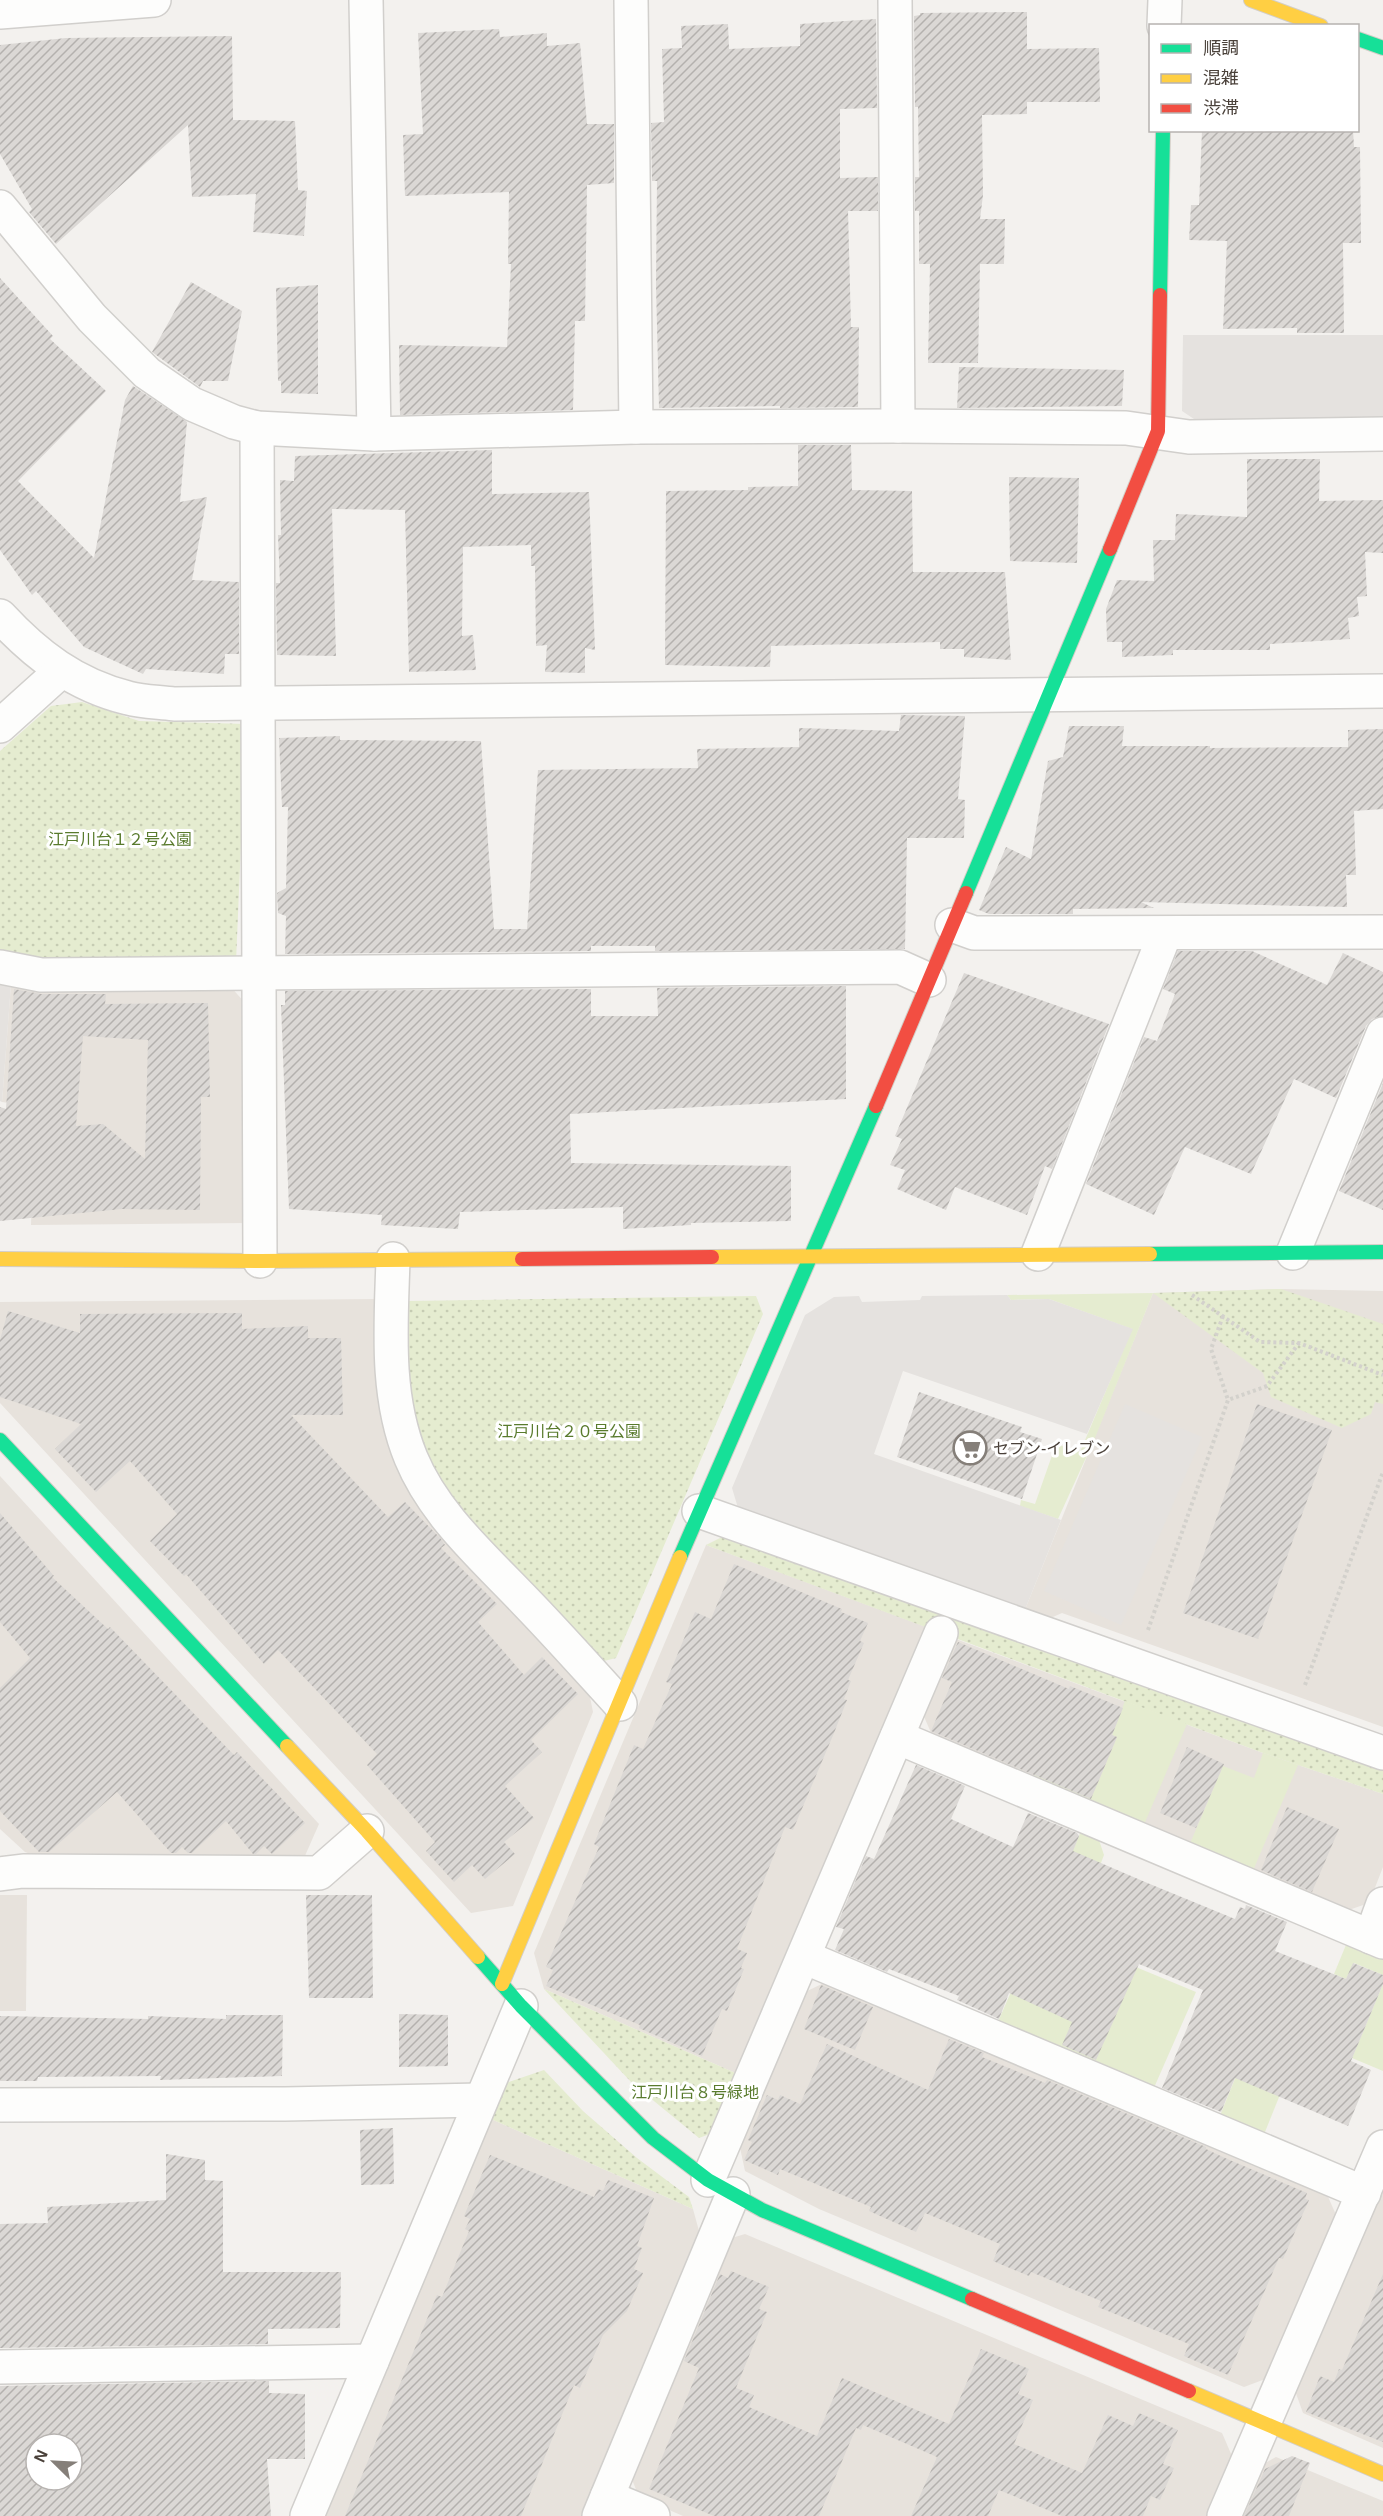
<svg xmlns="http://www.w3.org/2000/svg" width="1383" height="2516" font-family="Arial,'Noto Sans JP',sans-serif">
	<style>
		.residential { fill: #e7e2dc }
		.grass { fill: url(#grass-dots) }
		.garden { fill: #e5ecd0 }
		.parking { fill: #e5e2df }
		.building { fill: url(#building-hatch); fill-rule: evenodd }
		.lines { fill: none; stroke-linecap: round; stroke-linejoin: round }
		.street-casing { stroke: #d1cfcc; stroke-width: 36 }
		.fast-casing { stroke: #d3cec7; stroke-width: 16 }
		.slow-casing { stroke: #d3cec7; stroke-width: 16 }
		.jam-casing { stroke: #d3cec7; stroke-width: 16 }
		.path { stroke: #d3d1cc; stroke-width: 4; stroke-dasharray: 3 3; stroke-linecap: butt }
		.street { stroke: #fdfdfc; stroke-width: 33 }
		.fast { stroke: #16e098; stroke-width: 14 }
		.slow { stroke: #ffcf43; stroke-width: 14 }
		.jam { stroke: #f24e42; stroke-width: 14 }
		.labels { text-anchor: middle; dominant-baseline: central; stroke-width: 6; stroke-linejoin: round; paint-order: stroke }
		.park-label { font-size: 16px; fill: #597b2d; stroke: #fff }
		.poi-label { font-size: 16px; fill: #4a413a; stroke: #fff; text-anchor: start }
	</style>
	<defs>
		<pattern id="grass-dots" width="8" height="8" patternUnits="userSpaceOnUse" patternTransform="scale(1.5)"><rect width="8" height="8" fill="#e5ecd0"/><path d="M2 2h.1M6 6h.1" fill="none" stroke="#c6ccb3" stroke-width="1.8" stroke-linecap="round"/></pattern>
		<pattern id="building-hatch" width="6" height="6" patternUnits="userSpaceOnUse" patternTransform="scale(1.5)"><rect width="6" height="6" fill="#dbd8d5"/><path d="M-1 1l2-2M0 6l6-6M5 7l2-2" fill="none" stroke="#b4b1ae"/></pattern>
	</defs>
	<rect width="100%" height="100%" fill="#f3f1ee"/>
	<!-- residential -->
	<g class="residential">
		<path d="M11 984 229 985 246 1004 248 1223 31 1225 35 1107 2 1102Z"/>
		<path d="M1281 1289 1383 1291V1727L1062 1613 1046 1620 1024 1612 1153 1293Z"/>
		<path d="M380 1299 391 1435 589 1692 593 1712 513 1906 471 1913 0 1403V1302Z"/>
		<path d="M0 1476 319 1824 304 1858 40 1857 25 1852 0 1829Z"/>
		<path d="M706 1545 929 1628 740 2075 544 1989 534 1953Z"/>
		<path d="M953 1638 1263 1753 1383 1794V1867L1369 1903 1343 1912 932 1735 922 1712Z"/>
		<path d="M0 1895H27L26 2011H0Z"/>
		<path d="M828 1981 1325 2190 1337 2217 1268 2378 1244 2387 819 2209 745 2171 739 2143 803 1993Z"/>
		<path d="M491 2119 693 2209 699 2231 583 2516H326Z"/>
		<path d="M1383 2169V2448L1303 2413 1293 2385Z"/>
		<path d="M745 2234 1222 2433 1232 2456 1208 2516H683L639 2497 629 2472 725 2240Z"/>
		<path d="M1276 2457 1383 2501V2516H1238L1258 2467Z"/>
	</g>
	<!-- grass -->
	<g class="grass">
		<path d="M82 702 139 721 246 724 236 962 17 959 0 953V751L51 706Z"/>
		<path d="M1281 1289 1383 1324V1404L1375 1402 1371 1414 1342 1428 1271 1397 1263 1373 1153 1293Z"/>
		<path d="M756 1296 763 1314 616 1658 600 1662 456 1503C444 1484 429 1464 422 1443 408 1397 408 1348 408 1301Z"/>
		<path d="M726 1535 1383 1769V1794L1263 1753 706 1545Z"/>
		<path d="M544 1989 740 2075 715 2132 699 2138 632 2083Z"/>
		<path d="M544 2070 583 2111 637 2158 689 2197 693 2209 491 2119 506 2083Z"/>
	</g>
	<!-- garden -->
	<g class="garden">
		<path d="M1153 1293 1095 1438 1058 1519 1020 1506 1021 1500 1035 1504 1056 1444 1080 1452 1132 1329 1049 1299 1011 1300 1007 1295Z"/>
		<path d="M1125 1701 1187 1724 1143 1827 1033 1779 1039 1762 1097 1785 1117 1737 1112 1735Z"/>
		<path d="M1263 1753 1298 1765 1252 1873 1189 1846 1223 1766 1254 1778Z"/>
		<path d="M1082 1829 1098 1837 1104 1855 1087 1899 1131 1965 1196 1992 1153 2090 997 2024Z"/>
		<path d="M1348 1940 1383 1955V1975L1354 1963 1346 1979 1334 1974Z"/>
		<path d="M1383 1984V2071L1352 2058Z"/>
		<path d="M1260 2017 1304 2035 1263 2137 1219 2118Z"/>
	</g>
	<!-- parking -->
	<g class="parking">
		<path d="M1183 335H1383V416L1379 420 1197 421 1182 411Z"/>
		<path d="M0 980 11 984 2 1102 0 1101Z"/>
		<path d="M1007 1295 1011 1300 1049 1299 1133 1329 1087 1434 903 1371 874 1454 1061 1520 1024 1612 738 1508 732 1488 805 1315 834 1297 859 1296 862 1302 920 1300 922 1296Z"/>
		<path d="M1125 1404 1202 1437 1121 1625 1044 1591Z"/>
	</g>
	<!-- building -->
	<g class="building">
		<path d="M1027 12V49L1099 48 1100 102H1027V114L982 115 983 195 980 219H1005L1004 264H980L978 363H928L930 264H919V211H915V177H919L918 107H915L914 16 920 15V13Z"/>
		<path d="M876 19 877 108 840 109V178L878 177V211H848L851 327H859L858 407 780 408V406L659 408 656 285 657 181H652L651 123 664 122 662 49 682 48 681 26 728 24 729 49 800 46V24Z"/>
		<path d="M499 29 500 37 547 33V46L580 43 587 124H614V183L587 185 585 321H575L573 410 400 415 399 345 507 347 511 264H508L509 192 405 196 403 135 423 134 418 33Z"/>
		<path d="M232 36 233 120 295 121 298 190 307 191 304 236 253 232 256 194 192 197 188 125 56 244 29 212 32 209 0 154V45L66 38Z"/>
		<path d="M1202 130H1353L1354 147H1360L1361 243H1343L1344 333H1297V328L1223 329 1227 241 1189 240 1191 205H1199Z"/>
		<path d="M0 278 53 336 50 339 106 391 18 481 94 558 125 400 133 386 187 422 180 502 207 497 192 580 239 582V654H225L224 674 146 669 143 674 84 647 36 591 32 595 0 550Z"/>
		<path d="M191 282 242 311 228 381H203L200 387 152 352Z"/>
		<path d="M318 285V394L281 393V381H278L276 288Z"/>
		<path d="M959 367 1124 370 1122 406 957 408Z"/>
		<path d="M798 445H851L852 490 912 491 913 572H1005L1011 660 964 657V649H940V642L771 646 770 667 665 665 666 491 748 490V487L798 486Z"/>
		<path d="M492 450V494L589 492 595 650 585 648V673L545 672 547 645 536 646 535 566H531V545L463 547 462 636 473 635 476 670 409 672 405 510 332 509 336 656 277 655 276 583H280L278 535H281L280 480 294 481 295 456Z"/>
		<path d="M1247 459H1320L1319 501 1383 500V553L1365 552 1367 596 1357 597 1359 616 1348 618 1350 639 1270 644V650H1173V655L1122 657V642H1107L1106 609 1117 580 1154 581 1153 540H1175L1176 514 1247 517Z"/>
		<path d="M1009 477 1079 478 1077 563 1010 561Z"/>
		<path d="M901 715 965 716 958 799 965 800 964 838H907L905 949 655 951V946H591V951L285 954 286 916 278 913 277 893 286 888 288 807H282L279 738 340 736V740L481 741 494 929H527L538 770 698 768 697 749 799 747V728L899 731Z"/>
		<path d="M1069 726H1124L1122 746H1210V748L1348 747V730L1383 729V809L1354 811 1356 875H1346L1347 907 1141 902 1154 908 1073 909V914H989L979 910 1006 847 1031 859 1048 761 1063 757Z"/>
		<path d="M1178 951H1252L1327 985 1343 953 1383 972V1016L1372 1019 1366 1026 1336 1098 1294 1079 1251 1174 1185 1147 1154 1215 1086 1184 1144 1037 1157 1041 1175 994 1163 989Z"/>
		<path d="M964 973 1109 1024 1052 1169 1045 1166 1027 1215 955 1187 946 1210 897 1189 905 1170 890 1165 902 1139 895 1136Z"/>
		<path d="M846 986V1099L570 1114 571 1163 791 1166V1221L691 1223V1225L623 1229V1207L460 1212 458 1229 381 1225 382 1215 289 1209 281 1005H285V991L591 989V1016H658L657 988Z"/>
		<path d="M14 989 41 994H106L105 1004 208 1003 210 1097H201L200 1210 122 1209 0 1221V1107L6 1109ZM83 1036 148 1040 145 1159 103 1124 76 1126Z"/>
		<path d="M1383 1083V1210L1339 1191Z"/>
		<path d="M8 1311 80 1333V1314L242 1313V1329L308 1326V1338H341L343 1415H291L388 1517 405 1502 441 1539 445 1545 441 1548 497 1604 478 1622 524 1675 542 1657 578 1694 531 1740 542 1752 505 1786 534 1818 504 1842 515 1854 485 1879 472 1865 454 1882 426 1851 435 1842 367 1765 377 1754 278 1650 264 1664 186 1574 184 1576 150 1541 177 1514 130 1461 96 1492 55 1449 81 1424 0 1397V1340Z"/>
		<path d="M919 1392 1022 1427 1020 1432 1042 1439 1022 1499 897 1457Z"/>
		<path d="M1257 1404 1332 1430 1258 1639 1183 1613Z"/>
		<path d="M0 1513 54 1576 52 1577 108 1629 110 1627 234 1755 237 1752 305 1823 272 1854 264 1846 256 1854H253L226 1821 192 1853H188L182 1847 176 1853H171L117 1792 49 1852H39L0 1811V1688L30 1658 0 1622Z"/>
		<path d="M734 1564 842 1609 841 1612 868 1623 860 1641 864 1643 848 1680 851 1681 844 1699 847 1700 834 1733 793 1830 785 1827 737 1949 747 1953 741 1968 744 1969 727 2011 722 2009 702 2056 639 2028 640 2025 546 1986 553 1970 546 1967 599 1847 594 1844 634 1745 643 1749 672 1684 666 1682 695 1612 711 1619Z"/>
		<path d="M958 1642 1069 1689 1070 1686 1123 1708 1112 1735 1117 1737 1091 1799 931 1731 952 1682 942 1678Z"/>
		<path d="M1187 1747 1224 1764 1196 1828 1160 1813Z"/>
		<path d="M916 1765 965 1786 951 1819 1013 1847 1028 1813 1077 1833 1079 1836 1073 1851 1145 1882 1235 1919 1240 1907 1245 1909 1246 1905 1287 1922 1275 1951 1346 1979 1353 1963 1383 1975V1984L1351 2061 1371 2070 1348 2126 1235 2078 1221 2112 1162 2088 1203 1990 1139 1964 1096 2060 1062 2045 1072 2022 1009 1993 999 2019 957 2000 959 1996 889 1969 887 1972 835 1950 844 1929 836 1927 866 1856 874 1859Z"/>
		<path d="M1287 1807 1339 1829 1312 1892 1261 1870Z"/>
		<path d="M306 1895H372L373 1998H309Z"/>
		<path d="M821 1985 873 2007 855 2050 804 2029Z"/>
		<path d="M399 2014 448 2015V2066L399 2067Z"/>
		<path d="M226 2015H283L282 2076 160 2080 161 2076 38 2077 37 2081H0V2016L148 2019V2016L226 2019Z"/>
		<path d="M949 2039 984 2053 982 2057 1045 2083 1047 2080 1206 2147V2149L1225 2158 1307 2193 1305 2199 1309 2200 1283 2259 1279 2258 1228 2375 1184 2356 1189 2344 1098 2307 1101 2301 1031 2272 1029 2276 993 2261 1000 2244 925 2213 916 2232 869 2211 871 2207 780 2169 778 2175 744 2160 752 2142 748 2140 767 2095 778 2100 780 2095 800 2104 827 2044 928 2090Z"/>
		<path d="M393 2128 394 2184 361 2185 360 2130Z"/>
		<path d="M166 2154 205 2160V2180L223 2181V2272H341L340 2328 268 2329V2344L0 2348V2224L48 2223 47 2207 166 2200Z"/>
		<path d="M490 2155 594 2197 598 2189 603 2191 608 2180 654 2198 637 2246 642 2248 634 2269 643 2273 627 2311 603 2335 580 2388 574 2385 521 2516H345L437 2295 442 2297 469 2231 465 2229 470 2219 464 2216Z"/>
		<path d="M731 2271 769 2287 759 2309 767 2312 736 2388 754 2395 749 2407 817 2436 842 2378 949 2424 981 2349 1029 2369 1018 2394 1033 2400 1014 2444 1082 2473 1108 2415 1133 2426 1139 2413 1178 2430 1163 2464 1174 2468 1160 2500 1151 2496 1143 2516H1062L999 2490 988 2516H911L937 2457 863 2425 861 2430 856 2428 819 2516H714L649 2489 699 2368 684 2361 720 2274 728 2278Z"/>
		<path d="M1383 2274V2442L1306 2412 1320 2376 1334 2382 1339 2369 1342 2370Z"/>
		<path d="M269 2381V2393L305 2394V2459H267L271 2516H0V2386ZM36 2444H72V2480H36Z"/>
		<path d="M1292 2456 1310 2463 1289 2516H1244L1265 2469Z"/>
	</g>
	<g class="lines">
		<defs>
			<g id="street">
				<path d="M366 0 374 434"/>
				<path d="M631 0 636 427"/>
				<path d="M895 0 898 426"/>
				<path d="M0 12 154 0"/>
				<path d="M1164 26 1165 0"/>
				<path d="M0 207 92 318 147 373 192 404 234 422 257 428 374 434 636 427 898 426 1126 428 1189 437 1383 434"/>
				<path d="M257 428 260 1261"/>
				<path d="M0 616C36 655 75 685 128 698 142 702 159 702 174 704L1383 691"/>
				<path d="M0 726 61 671"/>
				<path d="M952 925 974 933 1383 932"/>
				<path d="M0 967 41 975 900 967 929 980"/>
				<path d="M1293 1253 1383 1034"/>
				<path d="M1038 1254 1165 934"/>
				<path d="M393 1259C391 1325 385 1395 411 1458 434 1514 483 1557 524 1600 557 1634 588 1669 620 1704"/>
				<path d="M699 1511 1383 1753"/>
				<path d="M897 1737 1383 1942"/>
				<path d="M0 1874 23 1871 319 1873 367 1831"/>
				<path d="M1371 1937 1383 1904"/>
				<path d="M804 1957 1364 2193"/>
				<path d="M0 2105 285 2104 481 2100"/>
				<path d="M708 2180 941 1633"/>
				<path d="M0 2367 372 2361"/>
				<path d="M607 2497 653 2516"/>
				<path d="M307 2516 521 2006"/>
				<path d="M599 2516 733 2194"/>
				<path d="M1224 2516 1383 2147"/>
			</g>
			<g id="fast">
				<path d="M1358 39 1383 48"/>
				<path d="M1160 295 1163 130"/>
				<path d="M966 893 1110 549"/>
				<path d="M1150 1254 1383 1252"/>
				<path d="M0 1440 287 1746"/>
				<path d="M680 1557 876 1106"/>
				<path d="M478 1957 521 2006 653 2138 708 2180 762 2210 972 2299"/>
			</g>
			<g id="slow">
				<path d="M1251 0 1321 26"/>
				<path d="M712 1257 1150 1254"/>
				<path d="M0 1259 260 1261 522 1259"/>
				<path d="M287 1746 367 1831 478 1957"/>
				<path d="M502 1984 680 1557"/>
				<path d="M1189 2391 1383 2474"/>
			</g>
			<g id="jam">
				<path d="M1110 549 1158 431 1160 295"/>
				<path d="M876 1106 966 893"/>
				<path d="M522 1259 712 1257"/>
				<path d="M972 2299 1189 2391"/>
			</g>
		</defs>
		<!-- street casing -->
		<use href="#street" class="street-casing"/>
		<!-- fast casing -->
		<use href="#fast" class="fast-casing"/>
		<!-- slow casing -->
		<use href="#slow" class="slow-casing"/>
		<!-- jam casing -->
		<use href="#jam" class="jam-casing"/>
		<!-- path -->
		<g class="path">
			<path d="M1192 1295 1260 1342 1299 1343 1383 1375"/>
			<path d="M1223 1316 1211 1349 1228 1400"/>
			<path d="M1148 1630 1228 1400 1267 1386 1299 1343"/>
			<path d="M1305 1685 1383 1472"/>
		</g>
		<!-- street -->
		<use href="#street" class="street"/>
		<!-- fast -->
		<use href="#fast" class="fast"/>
		<!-- slow -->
		<use href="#slow" class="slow"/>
		<!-- jam -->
		<use href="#jam" class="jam"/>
	</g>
	<!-- icons -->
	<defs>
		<symbol id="supermarket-ring" viewBox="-11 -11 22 22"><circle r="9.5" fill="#fff" stroke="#857f79" stroke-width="1.5"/><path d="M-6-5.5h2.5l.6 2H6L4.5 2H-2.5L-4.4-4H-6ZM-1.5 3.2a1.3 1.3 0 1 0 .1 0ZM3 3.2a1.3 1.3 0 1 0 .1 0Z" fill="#857f79"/></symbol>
	</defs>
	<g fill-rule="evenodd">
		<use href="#supermarket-ring" x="951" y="1429" width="38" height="38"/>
	</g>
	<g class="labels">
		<!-- park labels -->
		<g class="park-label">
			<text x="120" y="839">江戸川台１２号公園</text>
			<text x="569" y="1431">江戸川台２０号公園</text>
			<text x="695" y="2092">江戸川台８号緑地</text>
		</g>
		<!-- poi labels -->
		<g class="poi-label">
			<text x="993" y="1448">セブン-イレブン</text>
		</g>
	</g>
	<!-- legend -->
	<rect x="1149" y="24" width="210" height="108" fill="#ffffff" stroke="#b7b3b0" stroke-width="1.5"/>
	<rect x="1161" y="44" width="30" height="9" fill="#16e098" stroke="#b7b3b0" stroke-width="1.5"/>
	<text x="1203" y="54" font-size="18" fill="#4a413a">順調</text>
	<rect x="1161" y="74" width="30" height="9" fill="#ffcf43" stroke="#b7b3b0" stroke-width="1.5"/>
	<text x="1203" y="84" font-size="18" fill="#4a413a">混雑</text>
	<rect x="1161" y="104" width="30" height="9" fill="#f24e42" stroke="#b7b3b0" stroke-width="1.5"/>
	<text x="1203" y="114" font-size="18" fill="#4a413a">渋滞</text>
	<!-- north arrow -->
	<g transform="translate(54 2462) rotate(294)"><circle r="28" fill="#ffffff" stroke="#b7b3b0" stroke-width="1.5"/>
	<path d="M0-4.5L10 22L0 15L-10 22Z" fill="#857f79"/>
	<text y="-9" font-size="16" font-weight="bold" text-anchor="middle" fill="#4a413a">N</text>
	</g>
</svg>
